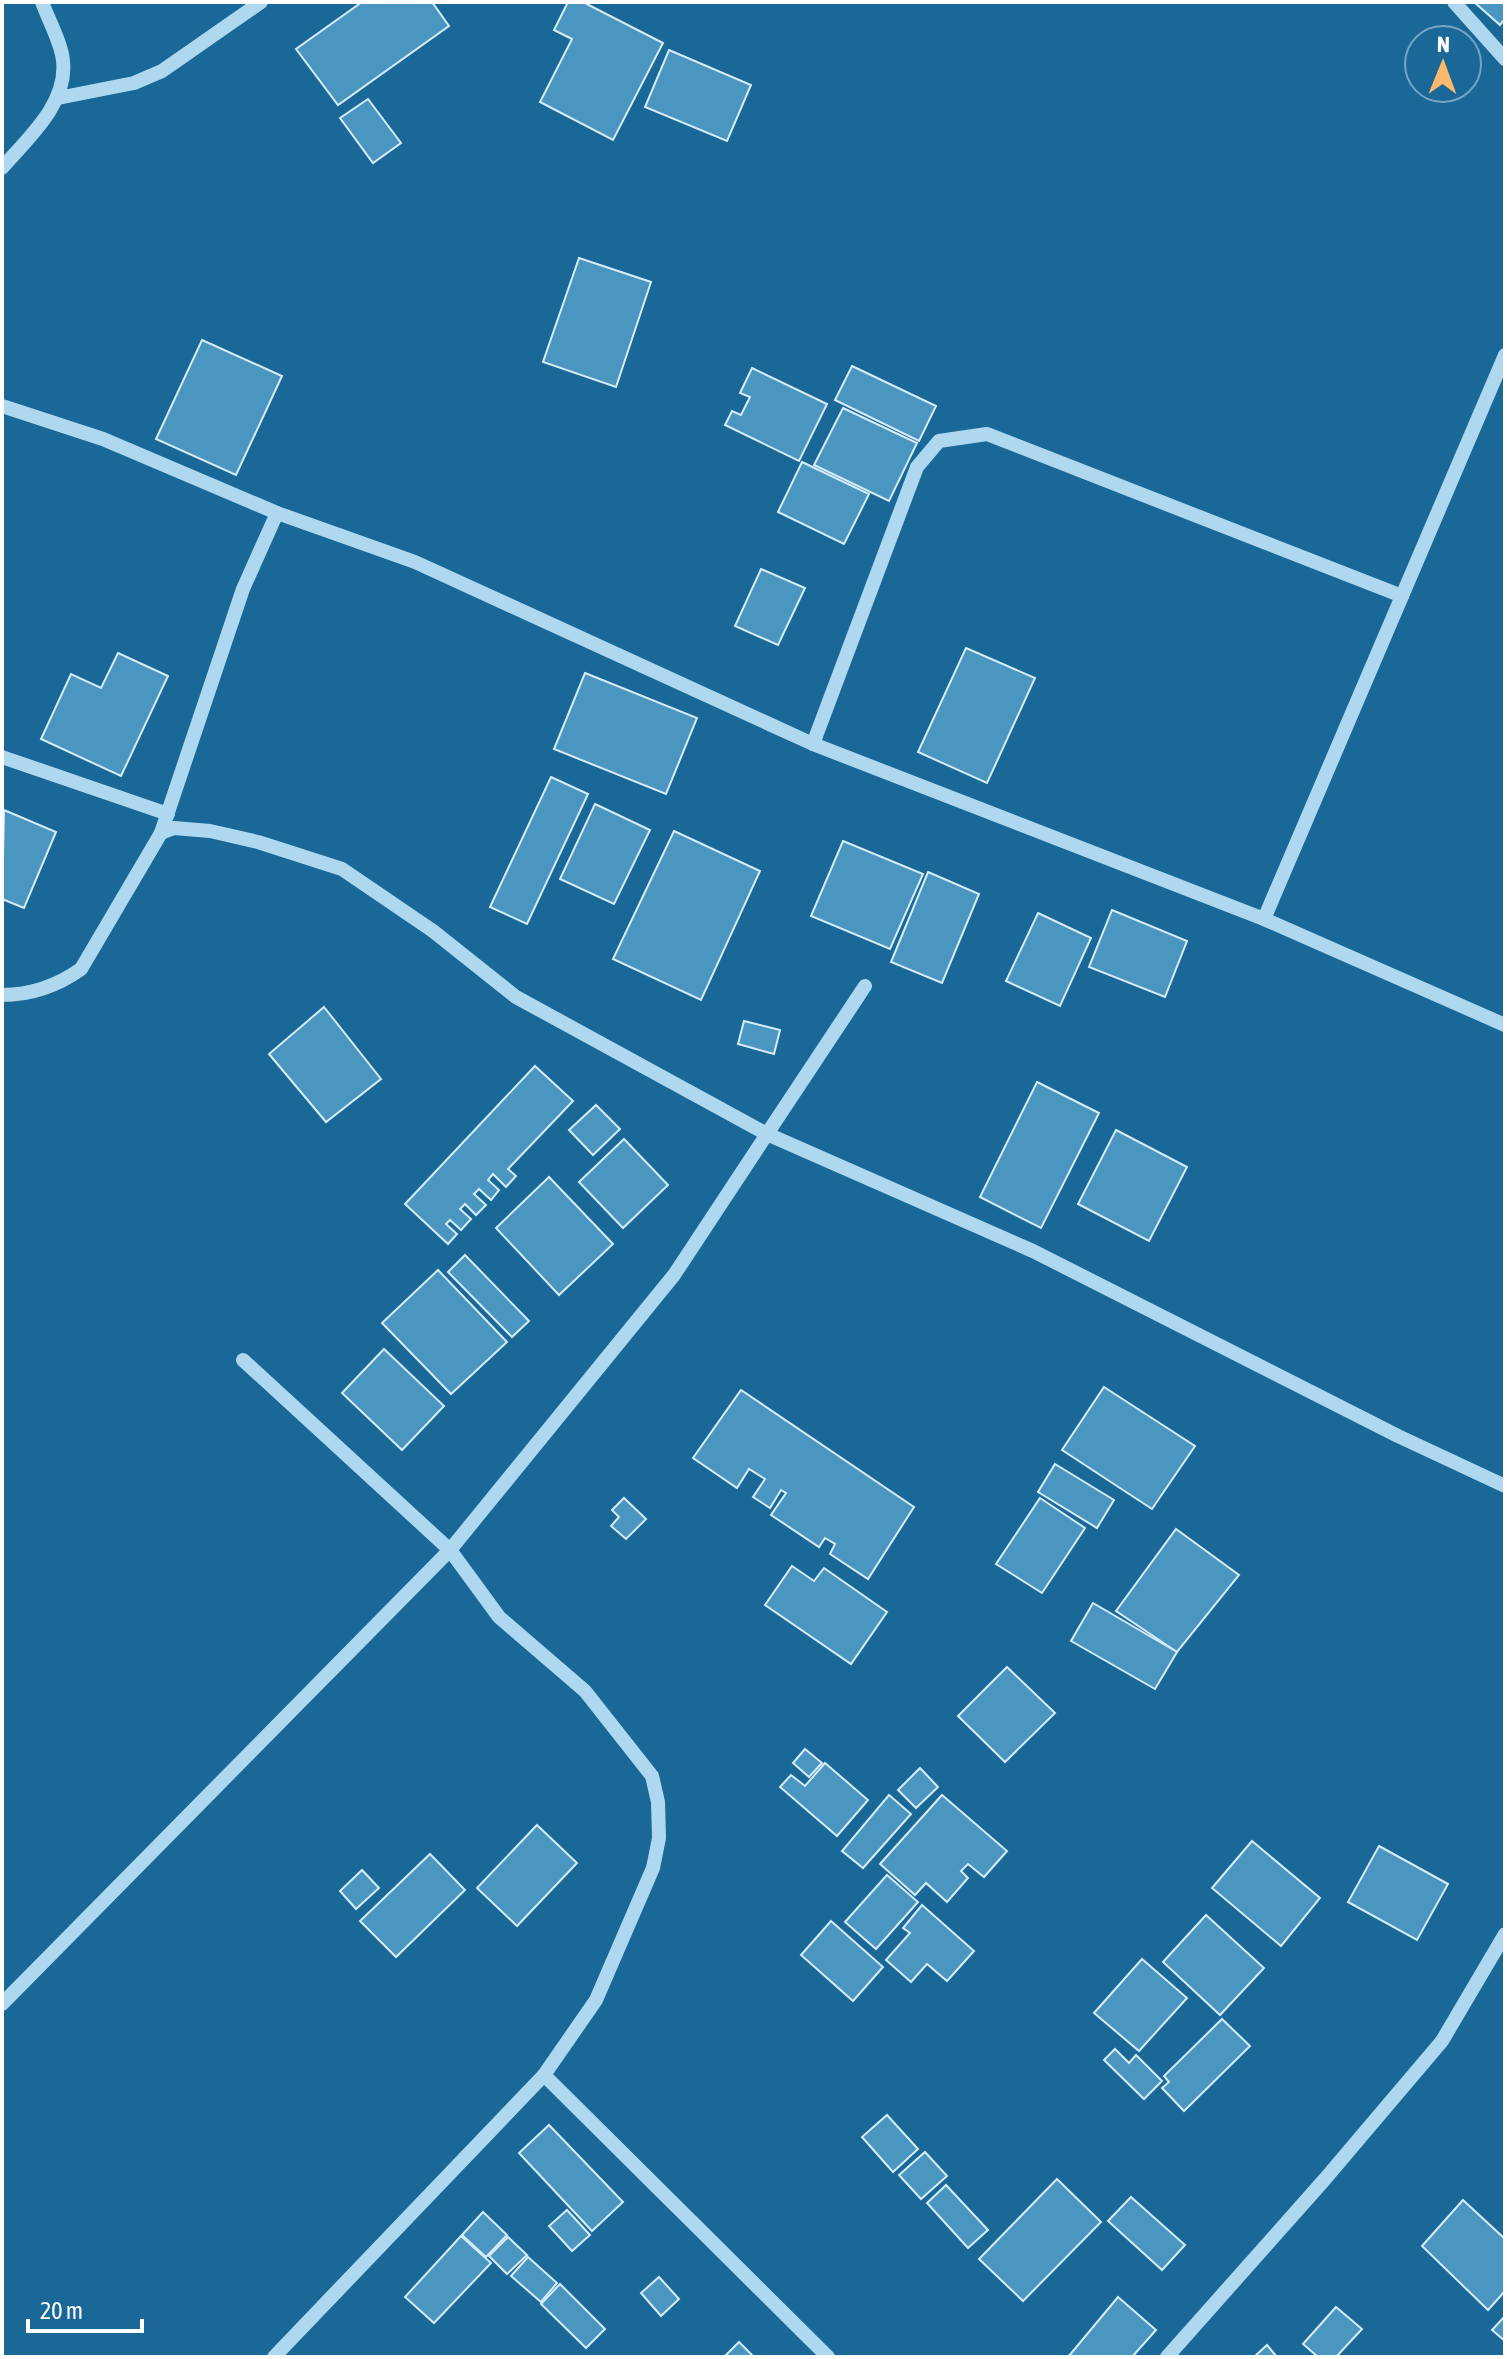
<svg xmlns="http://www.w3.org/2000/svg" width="1507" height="2359" font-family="'Asap Condensed',sans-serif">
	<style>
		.building { fill: #4b96c1; stroke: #d5edfb; stroke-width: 2 }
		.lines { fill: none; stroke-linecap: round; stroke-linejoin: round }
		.minor { stroke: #aed8f0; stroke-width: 14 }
	</style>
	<rect width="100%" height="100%" fill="#1a6897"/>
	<!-- building -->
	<g class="building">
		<path d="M362 2H432L449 26 338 105 296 49Z"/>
		<path d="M568 2H583L663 43 613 140 540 102 572 39 554 30Z"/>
		<path d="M1474 2H1505V19L1500 25Z"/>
		<path d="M669 50 751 85 727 141 645 107Z"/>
		<path d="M368 99 401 143 373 163 340 118Z"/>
		<path d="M579 258 651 282 616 387 543 362Z"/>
		<path d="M202 340 282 376 236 475 156 439Z"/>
		<path d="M852 366 936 406 919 441 835 400Z"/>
		<path d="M752 368 827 404 799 461 725 425 732 411 741 415 750 397 740 393Z"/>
		<path d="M843 408 917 443 889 501 814 465Z"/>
		<path d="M802 462 869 494 844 544 778 512Z"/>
		<path d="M761 569 805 588 778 645 735 626Z"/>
		<path d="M966 648 1035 678 987 783 918 752Z"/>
		<path d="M118 653 168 676 121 776 41 739 71 674 101 688Z"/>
		<path d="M585 673 697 718 666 794 554 749Z"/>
		<path d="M551 777 588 794 527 924 490 907Z"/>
		<path d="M595 804 650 830 614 904 560 879Z"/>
		<path d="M4 810 56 832 24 908 2 899Z"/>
		<path d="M674 831 760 871 701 1000 613 959Z"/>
		<path d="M843 841 923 874 890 949 811 916Z"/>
		<path d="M928 872 979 894 942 983 891 962Z"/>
		<path d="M1112 910 1187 941 1165 997 1089 967Z"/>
		<path d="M1038 913 1091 938 1060 1006 1006 981Z"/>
		<path d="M324 1007 381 1079 326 1122 269 1054Z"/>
		<path d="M744 1021 780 1030 774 1054 738 1044Z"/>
		<path d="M535 1066 573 1101 508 1169 516 1176 506 1187 493 1174 488 1180 499 1190 491 1200 479 1189 474 1194 486 1205 476 1215 465 1204 460 1209 471 1219 461 1230 450 1220 446 1224 457 1234 448 1244 405 1204Z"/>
		<path d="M1037 1082 1099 1113 1041 1228 980 1197Z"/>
		<path d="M596 1105 620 1129 593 1155 569 1130Z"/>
		<path d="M1116 1130 1187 1167 1149 1241 1078 1204Z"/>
		<path d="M624 1139 668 1185 623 1228 579 1182Z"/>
		<path d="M549 1177 613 1244 559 1295 496 1228Z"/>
		<path d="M465 1255 529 1321 512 1337 448 1272Z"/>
		<path d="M438 1270 507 1342 451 1394 382 1323Z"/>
		<path d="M384 1349 444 1406 402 1450 342 1393Z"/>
		<path d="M1104 1387 1195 1446 1152 1509 1062 1450Z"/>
		<path d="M741 1390 914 1507 868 1579 830 1554 835 1544 825 1538 819 1547 771 1515 786 1493 781 1490 770 1508 753 1497 765 1479 749 1469 737 1488 693 1458Z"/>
		<path d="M1055 1464 1114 1500 1097 1528 1038 1492Z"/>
		<path d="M624 1498 646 1519 626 1539 611 1526 619 1517 612 1510Z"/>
		<path d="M1040 1498 1085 1528 1042 1593 996 1564Z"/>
		<path d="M1176 1529 1239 1575 1177 1652 1116 1611Z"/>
		<path d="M792 1566 814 1581 824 1568 887 1612 851 1664 765 1605Z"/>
		<path d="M1093 1603 1177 1652 1155 1689 1071 1641Z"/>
		<path d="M1007 1667 1055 1713 1005 1762 958 1716Z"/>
		<path d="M805 1749 822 1763 809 1777 793 1763Z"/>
		<path d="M825 1763 868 1800 837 1836 780 1787 791 1775 805 1786Z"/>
		<path d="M920 1768 938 1787 916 1808 898 1790Z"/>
		<path d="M889 1795 911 1814 863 1868 842 1851Z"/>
		<path d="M942 1795 1007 1851 984 1877 968 1864 961 1871 968 1878 947 1902 926 1883 915 1895 880 1864Z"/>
		<path d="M537 1825 577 1863 517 1926 477 1888Z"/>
		<path d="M1252 1841 1320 1898 1281 1946 1212 1888Z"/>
		<path d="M1379 1846 1448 1884 1417 1940 1348 1902Z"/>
		<path d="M430 1854 465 1890 396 1957 360 1921Z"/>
		<path d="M362 1870 379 1888 356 1909 340 1891Z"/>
		<path d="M887 1875 918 1902 876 1949 845 1922Z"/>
		<path d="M922 1905 974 1951 947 1981 927 1964 911 1982 886 1960 910 1933 903 1928Z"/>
		<path d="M1206 1915 1264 1968 1220 2015 1163 1962Z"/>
		<path d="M831 1921 883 1967 853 2001 801 1955Z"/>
		<path d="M1142 1959 1187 1998 1139 2051 1094 2013Z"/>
		<path d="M1222 2019 1250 2046 1184 2111 1162 2088 1169 2082 1164 2076Z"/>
		<path d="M1115 2049 1129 2063 1136 2055 1162 2081 1144 2099 1104 2060Z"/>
		<path d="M887 2115 918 2149 893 2172 862 2137Z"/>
		<path d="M549 2125 623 2202 592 2231 519 2153Z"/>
		<path d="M925 2152 947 2176 921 2199 899 2175Z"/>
		<path d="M1057 2179 1101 2222 1023 2301 979 2259Z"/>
		<path d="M946 2185 988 2230 968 2248 927 2203Z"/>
		<path d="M1131 2197 1185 2245 1162 2270 1108 2221Z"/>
		<path d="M1463 2200 1505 2239V2291L1488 2310 1422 2246Z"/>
		<path d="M567 2210 590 2235 572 2251 549 2226Z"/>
		<path d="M483 2212 507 2235 486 2257 462 2235Z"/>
		<path d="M461 2236 491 2263 434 2323 405 2297Z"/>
		<path d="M508 2237 527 2255 507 2274 489 2256Z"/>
		<path d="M528 2257 557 2283 541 2302 511 2276Z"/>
		<path d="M659 2277 679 2299 661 2316 641 2293Z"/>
		<path d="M560 2284 605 2329 586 2348 541 2304Z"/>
		<path d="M1118 2297 1156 2330 1132 2357H1068Z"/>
		<path d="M1336 2307 1362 2329 1336 2357H1318L1303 2344Z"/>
		<path d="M1505 2316V2341L1492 2330Z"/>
		<path d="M739 2342 754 2357H724Z"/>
		<path d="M1267 2345 1277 2357H1254Z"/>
	</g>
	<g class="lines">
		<!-- minor -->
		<g class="minor">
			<path d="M1454 2 1505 59"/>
			<path d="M58 98 134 83 162 71 261 2"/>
			<path d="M2 168C27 139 68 104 63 61 62 44 48 19 42 2"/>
			<path d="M2 406 103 439 277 513 243 589 161 833"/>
			<path d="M277 513 415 562 813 744 1264 919 1505 1025"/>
			<path d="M813 744 917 467 939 441 987 434 1402 596"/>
			<path d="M2 757 168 814"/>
			<path d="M1264 919 1505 355"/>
			<path d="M2 995C31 995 57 986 81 969L161 833 174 828 210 831 258 842 342 869 433 931 516 997 767 1134 865 986"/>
			<path d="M243 1360 450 1550 499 1617 585 1691 652 1776 658 1802 659 1838 653 1868 596 2000 544 2075 828 2357"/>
			<path d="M2 2004 450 1550 674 1275 767 1134 1033 1251 1398 1436 1505 1486"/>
			<path d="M274 2357 544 2075"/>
			<path d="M1167 2357 1325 2179 1442 2041 1505 1934"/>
		</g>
	</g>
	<!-- border -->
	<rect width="1507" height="2359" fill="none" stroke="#ffffff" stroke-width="8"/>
	<!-- north arrow -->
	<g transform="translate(1443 64) rotate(1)"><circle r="38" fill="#1a6897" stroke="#76a4c1" stroke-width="2"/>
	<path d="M0-6L14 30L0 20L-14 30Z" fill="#ffb96d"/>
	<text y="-12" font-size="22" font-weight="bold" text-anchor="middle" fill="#ffffff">N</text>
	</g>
	<!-- scale -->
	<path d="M28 2319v12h114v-12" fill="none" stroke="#ffffff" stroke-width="4"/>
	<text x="40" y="2319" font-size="24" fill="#ffffff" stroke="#1a6897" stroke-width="6" paint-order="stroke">20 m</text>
</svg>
